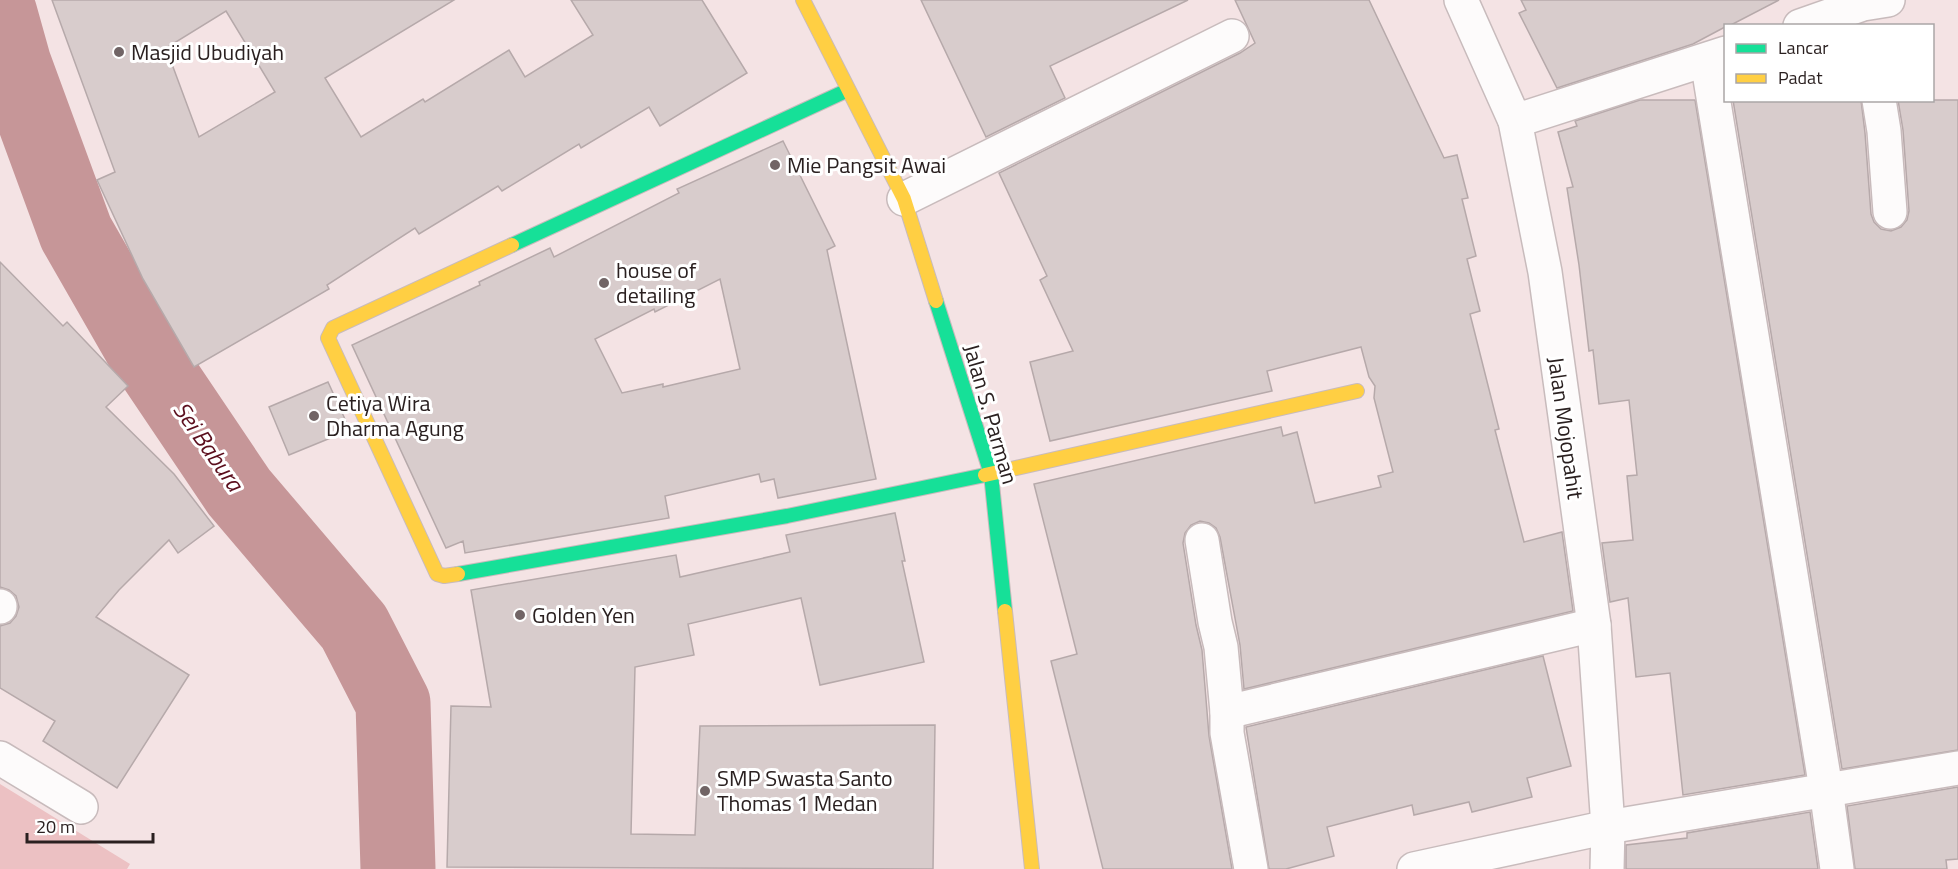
<svg xmlns="http://www.w3.org/2000/svg" width="1958" height="869" font-family="'Titillium Web',sans-serif">
	<style>
		.green { fill: #ecc1c3 }
		.lines { fill: none; stroke-linecap: round; stroke-linejoin: round }
		.river { stroke: #c69698; stroke-width: 75 }
		.building { fill: #d8cccc; stroke: #b6a9aa; stroke-width: 1.5; fill-rule: evenodd }
		.street-casing { stroke: #c8bbbc; stroke-width: 36 }
		.fast-casing { stroke: #c8bbbc; stroke-width: 16 }
		.slow-casing { stroke: #c8bbbc; stroke-width: 16 }
		.street { stroke: #fdfbfb; stroke-width: 33 }
		.fast { stroke: #16e098; stroke-width: 14 }
		.slow { stroke: #ffcf43; stroke-width: 14 }
		.poi-dot { fill: #716465; stroke: #fff; stroke-width: 2 }
		.labels { text-anchor: middle; dominant-baseline: central; stroke-width: 6; stroke-linejoin: round; paint-order: stroke }
		.poi-label { font-size: 22px; fill: #2a2020; stroke: #fff; text-anchor: start }
		.street-label { font-size: 22px; fill: #2a2020; stroke: #fff }
		.water-label { font-size: 24px; font-style: italic; fill: #5b0e1d; stroke: #fff }
	</style>
	<rect width="100%" height="100%" fill="#f4e3e4"/>
	<!-- green -->
	<path class="green" d="M0 784 130 864 127 869H0Z"/>
	<g class="lines">
		<!-- river -->
		<path class="river" d="M0 14 14 64 76 233 142 348 239 492 354 627 393 703 398 869"/>
	</g>
	<!-- building -->
	<g class="building">
		<path d="M52 0H454L325 78 361 137 423 99 425 102 509 50 525 77 593 35 571 0H702L747 73 660 126 649 107 581 148 579 144 502 191 498 186 419 234 415 228 327 285 329 289 194 367 143 279 97 180 115 172ZM226 11 275 92 199 137 166 48Z"/>
		<path d="M921 0H1188L1050 66 1065 98 986 137Z"/>
		<path d="M1235 0H1369L1444 158 1457 155 1468 198 1462 199 1476 256 1467 259 1480 311 1470 314 1499 429 1495 430 1524 542 1562 532 1573 611 1244 689 1240 645 1220 537 1216 528 1209 523 1200 521 1191 525 1185 533 1183 543 1196 625 1202 650 1209 736 1232 869H1103L1051 661 1077 654 1034 484 1281 427 1283 436 1297 432 1315 503 1381 487 1378 476 1393 472 1374 398 1375 386 1369 377 1361 347 1267 371 1272 391 1050 441 1030 362 1073 351 1040 280 1047 276 999 173 1240 53 1255 43Z"/>
		<path d="M1521 0H1779L1729 26H1725V27L1693 44 1557 88 1519 13 1526 10Z"/>
		<path d="M1640 100H1695L1805 775 1683 795 1670 673 1636 677 1628 598 1610 602 1602 543 1633 540 1627 476 1637 475 1629 400 1599 404 1593 350 1589 351 1579 265 1567 188 1573 187 1558 132 1577 126 1575 121Z"/>
		<path d="M1733 100H1861L1865 133 1871 214 1874 222 1881 229 1891 231 1901 227 1907 220 1909 211 1903 130 1898 100H1958V750L1842 769Z"/>
		<path d="M783 141 835 246 827 250 876 479 778 498 774 479 761 482 759 474 665 496 669 518 465 553 463 541 446 548 352 345 480 285 479 282 550 248 554 257 679 193 677 189ZM720 279 740 369 663 387V384L622 393 595 339 654 309 655 312Z"/>
		<path d="M0 262 63 326 67 322 128 386 106 407 174 474 214 526 178 553 169 540 119 590 96 617 189 675 117 788 43 741 55 721 0 688V626L10 623 16 616 19 607 16 596 9 590 0 587Z"/>
		<path d="M328 382 350 430 289 455 269 407Z"/>
		<path d="M895 513 905 561H902L924 662 820 685 801 598 688 624 694 655 635 667 631 834 695 835 700 726 935 725 933 869 447 867 451 706 491 707 471 590 676 555 680 577 790 552 786 535Z"/>
		<path d="M1543 656 1571 766 1527 778 1532 797 1472 812 1469 802 1414 815 1412 805 1327 827 1334 856 1286 869H1269L1246 727Z"/>
		<path d="M1958 787V859L1946 860 1947 869H1855L1847 806Z"/>
		<path d="M1810 812 1818 869H1626V845L1687 838V833Z"/>
	</g>
	<g class="lines">
		<defs>
			<g id="street">
				<path d="M1461 0 1515 121 1545 272 1594 625 1608 827 1607 869"/>
				<path d="M1800 26 1863 4 1888 0"/>
				<path d="M1707 60 1826 789 1837 869"/>
				<path d="M1879 100 1884 131 1890 212"/>
				<path d="M1515 121 1726 53"/>
				<path d="M904 199 1232 36"/>
				<path d="M1202 540 1215 622 1221 647 1227 712"/>
				<path d="M0 607V606"/>
				<path d="M0 758 81 807"/>
				<path d="M1251 869 1227 733V712L1594 625"/>
				<path d="M1414 869 1608 827 1958 768"/>
			</g>
			<g id="fast">
				<path d="M512 245 848 90"/>
				<path d="M936 301 991 474 1005 611"/>
				<path d="M458 574 787 516 985 475"/>
			</g>
			<g id="slow">
				<path d="M803 0 904 199 936 301"/>
				<path d="M985 475 1357 391"/>
				<path d="M458 574 444 576 437 574 328 338 333 328 512 245"/>
				<path d="M1005 611 1032 869"/>
			</g>
		</defs>
		<!-- street casing -->
		<use href="#street" class="street-casing"/>
		<!-- fast casing -->
		<use href="#fast" class="fast-casing"/>
		<!-- slow casing -->
		<use href="#slow" class="slow-casing"/>
		<!-- street -->
		<use href="#street" class="street"/>
		<!-- fast -->
		<use href="#fast" class="fast"/>
		<!-- slow -->
		<use href="#slow" class="slow"/>
	</g>
	<!-- markers -->
	<g class="poi-dot">
		<circle cx="119" cy="52" r="6"/>
		<circle cx="775" cy="165" r="6"/>
		<circle cx="604" cy="283" r="6"/>
		<circle cx="314" cy="416" r="6"/>
		<circle cx="520" cy="615" r="6"/>
		<circle cx="705" cy="791" r="6"/>
	</g>
	<g class="labels">
		<!-- poi labels -->
		<g class="poi-label">
			<text x="131" y="52">Masjid Ubudiyah</text>
			<text x="787" y="165">Mie Pangsit Awai</text>
			<text x="616" y="270">house of<tspan x="616" dy="25">detailing</tspan></text>
			<text x="326" y="403">Cetiya Wira<tspan x="326" dy="25">Dharma Agung</tspan></text>
			<text x="532" y="615">Golden Yen</text>
			<text x="717" y="778">SMP Swasta Santo<tspan x="717" dy="25">Thomas 1 Medan</tspan></text>
		</g>
		<!-- street labels -->
		<g class="street-label">
			<text transform="translate(991 414) rotate(74)">Jalan S. Parman</text>
			<text transform="translate(1566 428) rotate(82)">Jalan Mojopahit</text>
		</g>
		<!-- water labels -->
		<g class="water-label">
			<text transform="translate(209 446) rotate(55)">Sei Babura</text>
		</g>
	</g>
	<!-- legend -->
	<rect x="1724" y="24" width="210" height="78" fill="#ffffff" stroke="#aaa6a6" stroke-width="1.5"/>
	<rect x="1736" y="44" width="30" height="9" fill="#16e098" stroke="#aaa6a6" stroke-width="1.5"/>
	<text x="1778" y="54" font-size="18" fill="#2a2020">Lancar</text>
	<rect x="1736" y="74" width="30" height="9" fill="#ffcf43" stroke="#aaa6a6" stroke-width="1.5"/>
	<text x="1778" y="84" font-size="18" fill="#2a2020">Padat</text>
	<!-- scale -->
	<path d="M27 833v9h126v-9" fill="none" stroke="#2a2020" stroke-width="3"/>
	<text x="36" y="833" font-size="18" fill="#2a2020" stroke="#ffffff" stroke-width="4.5" paint-order="stroke">20 m</text>
</svg>
